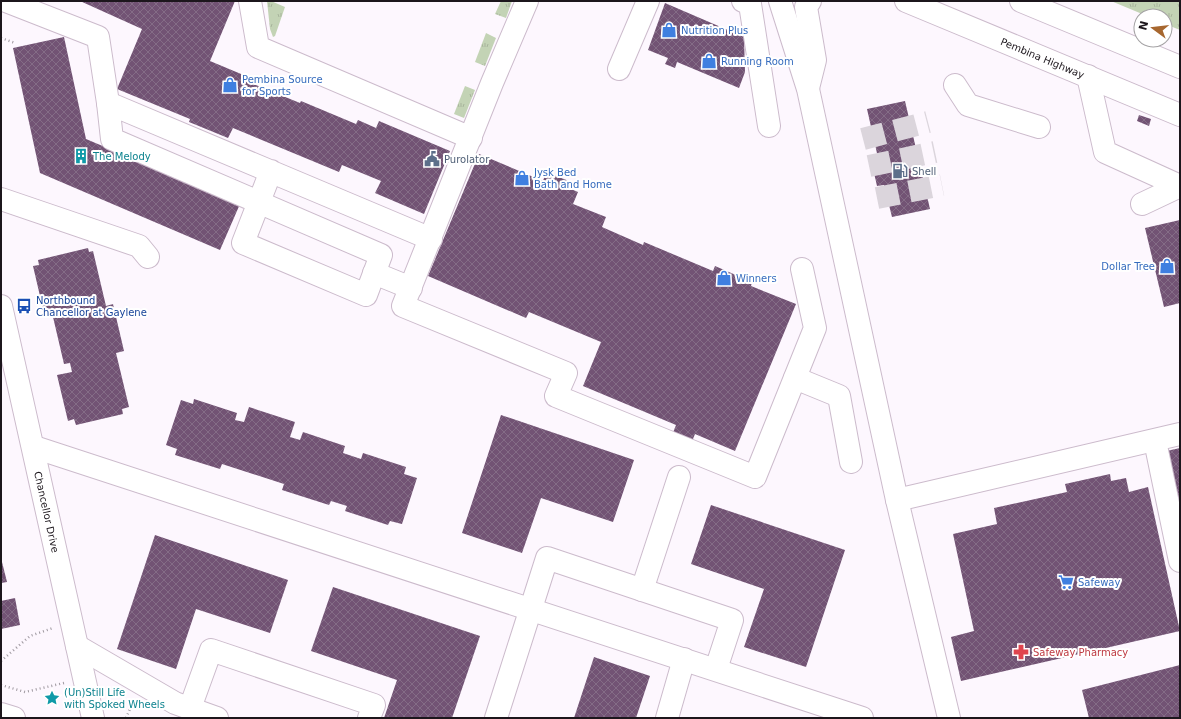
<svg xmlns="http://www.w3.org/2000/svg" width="1181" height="719" font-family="'DejaVu Sans',sans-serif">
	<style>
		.grass { fill: url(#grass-tufts) }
		.building { fill: url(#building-cross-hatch) }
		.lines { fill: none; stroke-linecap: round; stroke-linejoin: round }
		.minor-tunnel { stroke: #dbd5dc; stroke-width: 22; stroke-dasharray: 22 11; stroke-linecap: butt }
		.minor-casing { stroke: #cbc; stroke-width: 24 }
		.major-casing { stroke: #cbc; stroke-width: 24 }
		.path { stroke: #9f99a0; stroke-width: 2.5; stroke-dasharray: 1 3; stroke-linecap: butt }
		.minor { stroke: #fff; stroke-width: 22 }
		.major { stroke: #fff; stroke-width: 22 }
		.labels { text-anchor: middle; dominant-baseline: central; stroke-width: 4; stroke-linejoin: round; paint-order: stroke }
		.shop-label { font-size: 10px; fill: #366cbe; stroke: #fff; text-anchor: start }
		.street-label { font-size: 10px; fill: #1c161c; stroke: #fff }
		.culture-label { font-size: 10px; fill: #0d838f; stroke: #fff; text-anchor: start }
		.service-label { font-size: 10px; fill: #4e5e75; stroke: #fff; text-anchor: start }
		.transit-label { font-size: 10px; fill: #164399; stroke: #fff; text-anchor: start }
		.health-label { font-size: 10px; fill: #be3a42; stroke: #fff; text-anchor: start }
	</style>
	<defs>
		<pattern id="grass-tufts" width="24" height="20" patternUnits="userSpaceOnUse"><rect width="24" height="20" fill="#c3d3b5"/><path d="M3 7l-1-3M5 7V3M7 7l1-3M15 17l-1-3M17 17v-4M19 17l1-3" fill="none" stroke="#a7b49b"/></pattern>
		<pattern id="building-cross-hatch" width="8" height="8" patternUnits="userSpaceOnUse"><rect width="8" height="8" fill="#725374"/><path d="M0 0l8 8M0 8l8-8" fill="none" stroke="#846c86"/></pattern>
	</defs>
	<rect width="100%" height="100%" fill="#fdf7fe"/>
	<!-- grass -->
	<g class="grass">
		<path d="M267 1H271L285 7 275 36 273 37 270 29Z"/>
		<path d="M501 1H512L506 18 495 14Z"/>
		<path d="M1111 1H1180V30L1165 24V16H1147Z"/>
		<path d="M486 33 496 38 485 66 475 62Z"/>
		<path d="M465 86 475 90 464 118 454 114Z"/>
	</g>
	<!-- building -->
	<g class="building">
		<path d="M80 1H235L210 61 253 79 251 83 300 103 301 101 356 124 358 120 376 128 379 121 450 151 424 214 375 193 381 181 342 165 339 172 233 128 228 138 189 122 190 119 117 89 142 29Z"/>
		<path d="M665 3 744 37 745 72 739 88 677 62 675 68 665 64 668 58 648 50Z"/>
		<path d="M64 37 86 139 240 204 220 250 40 173 13 48Z"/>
		<path d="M905 101 930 209 892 217 884 185 877 186 874 173 881 171 867 109Z"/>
		<path d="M1139 115 1151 119 1149 126 1137 121Z"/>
		<path d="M479 154 543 181 546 172 574 183 571 189 578 192 573 204 606 217 602 227 643 245 644 242 713 271 715 266 752 282 751 286 796 304 735 451 695 434 691 444 672 435 676 425 583 386 601 342 529 312 526 318 428 276Z"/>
		<path d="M1180 220V303L1164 307 1145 228Z"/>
		<path d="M88 248 89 252 93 251 106 306 113 304 124 351 116 353 129 407 122 409 123 414 76 425 74 419 68 421 57 375 72 372 70 363 64 364 53 317 60 316 58 309 49 311 48 308 43 309 33 266 39 265 38 260Z"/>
		<path d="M194 399 237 413 235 420 244 422 249 407 295 422 290 437 300 440 303 432 345 446 343 453 361 459 363 453 406 467 404 474 417 478 402 524 390 521 388 525 345 511 347 506 331 501 329 505 282 490 284 484 222 464 220 469 175 455 177 449 166 445 181 400 193 404Z"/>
		<path d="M501 415 634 460 613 522 541 498 522 553 462 533Z"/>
		<path d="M1180 448V542L1162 452Z"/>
		<path d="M1110 474 1111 481 1126 478 1129 492 1148 487 1180 631 961 681 951 637 974 631 953 534 997 524 994 508 1067 492 1065 484Z"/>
		<path d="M711 505 845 550 806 667 744 647 764 589 691 564Z"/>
		<path d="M155 535 288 580 270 633 196 609 176 669 117 649Z"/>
		<path d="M1 558 7 582 1 583Z"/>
		<path d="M333 587 480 636 452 718H384L397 680 311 651Z"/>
		<path d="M15 598 20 625 1 629V601Z"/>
		<path d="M594 657 650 676 636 718H574Z"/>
		<path d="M1180 665V718H1089L1082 690Z"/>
	</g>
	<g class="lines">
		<!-- minor-tunnel -->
		<g class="minor-tunnel">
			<path d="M863 139 928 122"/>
			<path d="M869 166 935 152"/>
			<path d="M877 198 942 185"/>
		</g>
		<defs>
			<g id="minor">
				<path d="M6 1 98 37 108 103"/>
				<path d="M250 1 258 47 471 138"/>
				<path d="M527 1 492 83 403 306 566 373 556 396 755 477 815 328 802 269"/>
				<path d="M743 1 750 4 769 126"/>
				<path d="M780 1 808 89 897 500 949 718"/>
				<path d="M619 69 648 1"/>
				<path d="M1088 76 1105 152 1180 186"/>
				<path d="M955 85 968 105 1039 127"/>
				<path d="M808 88 815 60 806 7 810 1"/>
				<path d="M271 171 243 243 366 295 381 255 112 139 108 103C216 148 323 194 431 239"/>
				<path d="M1 199 139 246 148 257"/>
				<path d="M1142 204 1180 186"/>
				<path d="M374 273 411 288"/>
				<path id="s1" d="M1 306 93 718"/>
				<path d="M795 378 839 396 851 462"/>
				<path d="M1155 441 1180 561"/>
				<path d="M34 447 862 718"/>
				<path d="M897 500 1180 434"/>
				<path d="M642 590 679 477"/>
				<path d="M77 646 175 703 217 718"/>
				<path d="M190 708 211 650 374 705 369 718"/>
				<path d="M1 714 14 718"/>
				<path d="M496 718 547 558 732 620 716 669"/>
				<path d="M667 718 684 659"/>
			</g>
			<g id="major">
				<path id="s2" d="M906 1 1180 115"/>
				<path d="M1021 1 1180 67"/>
			</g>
		</defs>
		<!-- minor casing -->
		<use href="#minor" class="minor-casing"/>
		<!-- major casing -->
		<use href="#major" class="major-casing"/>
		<!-- path -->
		<g class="path">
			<path d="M1 38 15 43"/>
			<path d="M1 661 30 636 53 628"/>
			<path d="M1 685 25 692 64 683"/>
			<path d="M126 718 133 702"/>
		</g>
		<!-- minor -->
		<use href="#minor" class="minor"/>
		<!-- major -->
		<use href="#major" class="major"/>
	</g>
	<!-- icons -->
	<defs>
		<symbol id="shop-bare" viewBox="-9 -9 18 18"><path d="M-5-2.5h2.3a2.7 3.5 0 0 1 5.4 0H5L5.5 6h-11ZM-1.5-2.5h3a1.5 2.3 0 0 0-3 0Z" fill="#3f7fe0" stroke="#fff" stroke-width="2.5" paint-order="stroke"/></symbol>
		<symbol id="building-bare" viewBox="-9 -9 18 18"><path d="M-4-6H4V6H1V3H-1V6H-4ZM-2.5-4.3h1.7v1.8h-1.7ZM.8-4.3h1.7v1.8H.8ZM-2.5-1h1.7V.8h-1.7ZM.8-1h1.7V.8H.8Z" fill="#0f9aa8" stroke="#fff" stroke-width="2.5" paint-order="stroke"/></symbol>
		<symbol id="civic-bare" viewBox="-9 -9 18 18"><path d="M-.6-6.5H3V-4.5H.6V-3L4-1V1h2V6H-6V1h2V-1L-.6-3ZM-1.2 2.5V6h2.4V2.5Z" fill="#5c6f8a" stroke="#fff" stroke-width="2.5" paint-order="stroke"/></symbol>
		<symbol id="fuel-bare" viewBox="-9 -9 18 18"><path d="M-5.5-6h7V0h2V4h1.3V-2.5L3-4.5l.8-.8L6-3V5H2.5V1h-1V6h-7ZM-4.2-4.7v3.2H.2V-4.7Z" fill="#5c6f8a" stroke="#fff" stroke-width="2.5" paint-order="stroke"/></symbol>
		<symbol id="bus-bare" viewBox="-9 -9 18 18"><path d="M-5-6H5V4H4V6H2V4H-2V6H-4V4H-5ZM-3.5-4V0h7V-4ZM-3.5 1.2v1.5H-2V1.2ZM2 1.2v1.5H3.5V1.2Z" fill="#1a4fb4" stroke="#fff" stroke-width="2.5" paint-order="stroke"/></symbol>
		<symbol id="supermarket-bare" viewBox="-9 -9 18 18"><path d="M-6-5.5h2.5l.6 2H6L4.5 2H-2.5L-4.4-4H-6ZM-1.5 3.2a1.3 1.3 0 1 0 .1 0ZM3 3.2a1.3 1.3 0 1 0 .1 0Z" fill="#3f7fe0" stroke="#fff" stroke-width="2.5" paint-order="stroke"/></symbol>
		<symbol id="pharmacy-bare" viewBox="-9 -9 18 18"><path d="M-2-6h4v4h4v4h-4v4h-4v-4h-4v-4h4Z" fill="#e0444e" stroke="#fff" stroke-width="2.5" paint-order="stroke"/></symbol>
		<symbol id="sight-bare" viewBox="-9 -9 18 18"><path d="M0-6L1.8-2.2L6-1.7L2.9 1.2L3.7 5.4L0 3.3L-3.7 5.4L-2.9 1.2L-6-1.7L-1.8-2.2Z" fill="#0f9aa8" stroke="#fff" stroke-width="2.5" paint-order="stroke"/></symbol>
	</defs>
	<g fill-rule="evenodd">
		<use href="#shop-bare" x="658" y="19" width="22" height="22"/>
		<use href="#shop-bare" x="698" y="50" width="22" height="22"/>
		<use href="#shop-bare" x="219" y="74" width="22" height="22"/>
		<use href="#building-bare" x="70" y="145" width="22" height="22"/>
		<use href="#civic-bare" x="421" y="148" width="22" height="22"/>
		<use href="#fuel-bare" x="889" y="160" width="22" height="22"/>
		<use href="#shop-bare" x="511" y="167" width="22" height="22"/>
		<use href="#shop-bare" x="1156" y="255" width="22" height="22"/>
		<use href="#shop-bare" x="713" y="267" width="22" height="22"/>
		<use href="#bus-bare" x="13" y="295" width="22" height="22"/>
		<use href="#supermarket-bare" x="1055" y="571" width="22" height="22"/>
		<use href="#pharmacy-bare" x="1010" y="641" width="22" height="22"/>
		<use href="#sight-bare" x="41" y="687" width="22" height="22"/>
	</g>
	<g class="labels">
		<!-- shop labels -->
		<g class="shop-label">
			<text x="681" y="30">Nutrition Plus</text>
			<text x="721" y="61">Running Room</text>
			<text x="242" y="79">Pembina Source<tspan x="242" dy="12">for Sports</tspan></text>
			<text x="534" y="172">Jysk Bed<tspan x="534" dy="12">Bath and Home</tspan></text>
			<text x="1155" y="266" text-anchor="end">Dollar Tree</text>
			<text x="736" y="278">Winners</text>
			<text x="1078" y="582">Safeway</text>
		</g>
		<!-- street labels -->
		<g class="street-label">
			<text stroke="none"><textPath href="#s2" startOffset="148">Pembina Highway</textPath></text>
			<text stroke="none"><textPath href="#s1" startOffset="211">Chancellor Drive</textPath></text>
		</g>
		<!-- culture labels -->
		<g class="culture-label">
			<text x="93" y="156">The Melody</text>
			<text x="64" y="692">(Un)Still Life<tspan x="64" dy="12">with Spoked Wheels</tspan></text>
		</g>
		<!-- service labels -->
		<g class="service-label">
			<text x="444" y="159">Purolator</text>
			<text x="912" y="171">Shell</text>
		</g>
		<!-- transit labels -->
		<g class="transit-label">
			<text x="36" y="300">Northbound<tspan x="36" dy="12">Chancellor at Gaylene</tspan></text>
		</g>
		<!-- health labels -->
		<g class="health-label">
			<text x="1033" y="652">Safeway Pharmacy</text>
		</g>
	</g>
	<!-- border -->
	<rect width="1181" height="719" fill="none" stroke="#1c161c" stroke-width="4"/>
	<!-- north arrow -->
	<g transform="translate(1153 28) rotate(285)"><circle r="19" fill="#ffffff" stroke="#a4a2a4"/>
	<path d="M0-3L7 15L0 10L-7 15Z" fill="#a7672f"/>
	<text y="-6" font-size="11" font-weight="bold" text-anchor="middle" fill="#1c161c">N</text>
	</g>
</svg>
